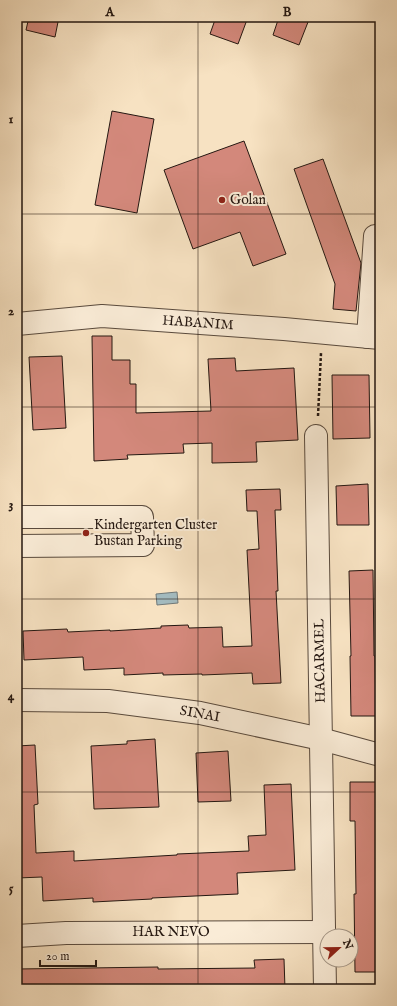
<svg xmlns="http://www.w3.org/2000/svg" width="397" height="1006" font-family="'IM FELL English',serif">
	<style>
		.water { fill: #a3babe; stroke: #707979 }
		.building { fill: #d3887b; stroke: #241711 }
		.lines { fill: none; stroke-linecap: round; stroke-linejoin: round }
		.minor-casing { stroke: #594a3d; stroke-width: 24 }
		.path { stroke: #241711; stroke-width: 2.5; stroke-dasharray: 3 2; stroke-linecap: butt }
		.minor { stroke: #faecd7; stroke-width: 22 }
		.grid { fill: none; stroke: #241711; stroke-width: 1; stroke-opacity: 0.55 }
		.poi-dot { fill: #8f2418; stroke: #faecd7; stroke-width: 1.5 }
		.labels { text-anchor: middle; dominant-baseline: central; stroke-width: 4; stroke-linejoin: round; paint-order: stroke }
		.poi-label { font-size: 14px; fill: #241711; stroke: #faecd7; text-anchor: start }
		.street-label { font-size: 14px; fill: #241711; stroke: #faecd7 }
		.neatline { fill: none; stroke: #241711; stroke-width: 1.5 }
		.grid-label { font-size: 13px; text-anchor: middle; font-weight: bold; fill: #241711 }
	</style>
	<rect width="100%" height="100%" fill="#f7e2c2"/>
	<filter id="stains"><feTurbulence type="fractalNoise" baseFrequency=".005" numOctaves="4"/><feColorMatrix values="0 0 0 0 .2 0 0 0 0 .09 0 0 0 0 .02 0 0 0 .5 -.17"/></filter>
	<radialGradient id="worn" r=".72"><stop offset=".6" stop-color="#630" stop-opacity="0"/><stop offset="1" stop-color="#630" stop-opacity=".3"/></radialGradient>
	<!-- water -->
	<path class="water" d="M177 592 178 603 157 605 156 594Z"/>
	<!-- building -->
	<g class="building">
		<path d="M29 17H59L55 37 26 30Z"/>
		<path d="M216 17H248L238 44 210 34Z"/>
		<path d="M279 17H310L299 45 273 35Z"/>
		<path d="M112 111 154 119 137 213 95 205Z"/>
		<path d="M244 141 286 254 253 266 240 232 193 249 164 170Z"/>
		<path d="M323 159 361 263 356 311 333 309 335 284 294 169Z"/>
		<path d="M92 336H112V360H130V384H136V413L211 411 208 359 235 358 236 371 294 368 298 440 256 442 257 462 212 463V443L183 444 184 453 127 455 128 459 94 461Z"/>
		<path d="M62 356 66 428 33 430 29 357Z"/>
		<path d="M332 375H369L370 438 333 439Z"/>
		<path d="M368 484 369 525H337L336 486Z"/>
		<path d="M280 489 281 510H275L278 591H276L281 683 253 684 252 673 202 675V674L163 675V673L124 675V668L84 670 83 657 24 660 23 631 67 629 68 632 110 630V631L161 628V626L188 625 189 628 222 627 223 647 252 646 247 550 259 549 257 511H247L246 490Z"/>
		<path d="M373 570 374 656H375L376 716H351L350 656H351L349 571Z"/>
		<path d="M155 739 159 807 94 809 91 746 127 744V741Z"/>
		<path d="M35 745 38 804 34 805 36 853 74 851V861L177 855V854L249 851 248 836 266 835 264 785 291 784 295 870 237 873 238 894 152 898V899L93 902V898L43 901 42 877 17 878V746Z"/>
		<path d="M228 751 231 801 198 802 196 753Z"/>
		<path d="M350 782H380V972H355L354 894H356L355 821H350Z"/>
		<path d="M284 959 285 989H17V969L158 967V969L255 968 254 960Z"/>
	</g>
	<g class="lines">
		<defs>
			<g id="minor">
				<path d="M17 324 102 316 284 329 380 338"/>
				<path d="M368 337 375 236"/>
				<path d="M316 436 325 989"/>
				<path d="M17 517H142L143 545 17 546"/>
				<path d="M17 700 108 701 200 713 321 739 380 755"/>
				<path d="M17 936 66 933 324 932"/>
			</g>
		</defs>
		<!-- minor casing -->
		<use href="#minor" class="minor-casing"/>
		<!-- path -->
		<path class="path" d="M318 416 321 353"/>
		<!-- minor -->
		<use href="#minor" class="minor"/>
	</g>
	<!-- grid -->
	<path class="grid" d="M198 17V989M17 214H380M17 407H380M17 599H380M17 792H380"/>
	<!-- markers -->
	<g class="poi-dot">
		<circle cx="222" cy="200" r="4"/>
		<circle cx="86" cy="533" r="4"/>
	</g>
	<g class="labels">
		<!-- poi labels -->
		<g class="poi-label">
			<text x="230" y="200">Golan</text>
			<text x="94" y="525">Kindergarten Cluster<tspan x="94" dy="16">Bustan Parking</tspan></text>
		</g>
		<!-- street labels -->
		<g class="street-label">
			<text transform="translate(198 323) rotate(4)">HABANIM</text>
			<text transform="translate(320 661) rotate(-91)">HACARMEL</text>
			<text transform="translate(200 714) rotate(10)">SINAI</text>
			<text x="171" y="932">HAR NEVO</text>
		</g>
	</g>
	<!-- margin -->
	<rect width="397" height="1006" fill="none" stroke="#f7e2c2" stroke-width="44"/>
	<!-- north arrow -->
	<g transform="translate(339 948) rotate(68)"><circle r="19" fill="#faecd7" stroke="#a49788"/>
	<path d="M0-3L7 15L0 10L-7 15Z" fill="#8f2418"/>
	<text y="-6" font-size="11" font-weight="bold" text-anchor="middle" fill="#241711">N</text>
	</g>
	<!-- scale -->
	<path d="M40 960v6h56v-6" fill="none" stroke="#241711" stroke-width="2"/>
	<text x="46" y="960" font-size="12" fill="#241711" stroke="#faecd7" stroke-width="3" paint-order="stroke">20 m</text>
	<rect x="22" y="22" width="353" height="962" class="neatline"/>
	<g class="grid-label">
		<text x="110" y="16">A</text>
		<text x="287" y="16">B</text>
		<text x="11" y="123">1</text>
		<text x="11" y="315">2</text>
		<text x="11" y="508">3</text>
		<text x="11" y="700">4</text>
		<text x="11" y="892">5</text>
	</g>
	<rect width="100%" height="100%" filter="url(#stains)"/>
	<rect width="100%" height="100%" fill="url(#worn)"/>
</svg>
